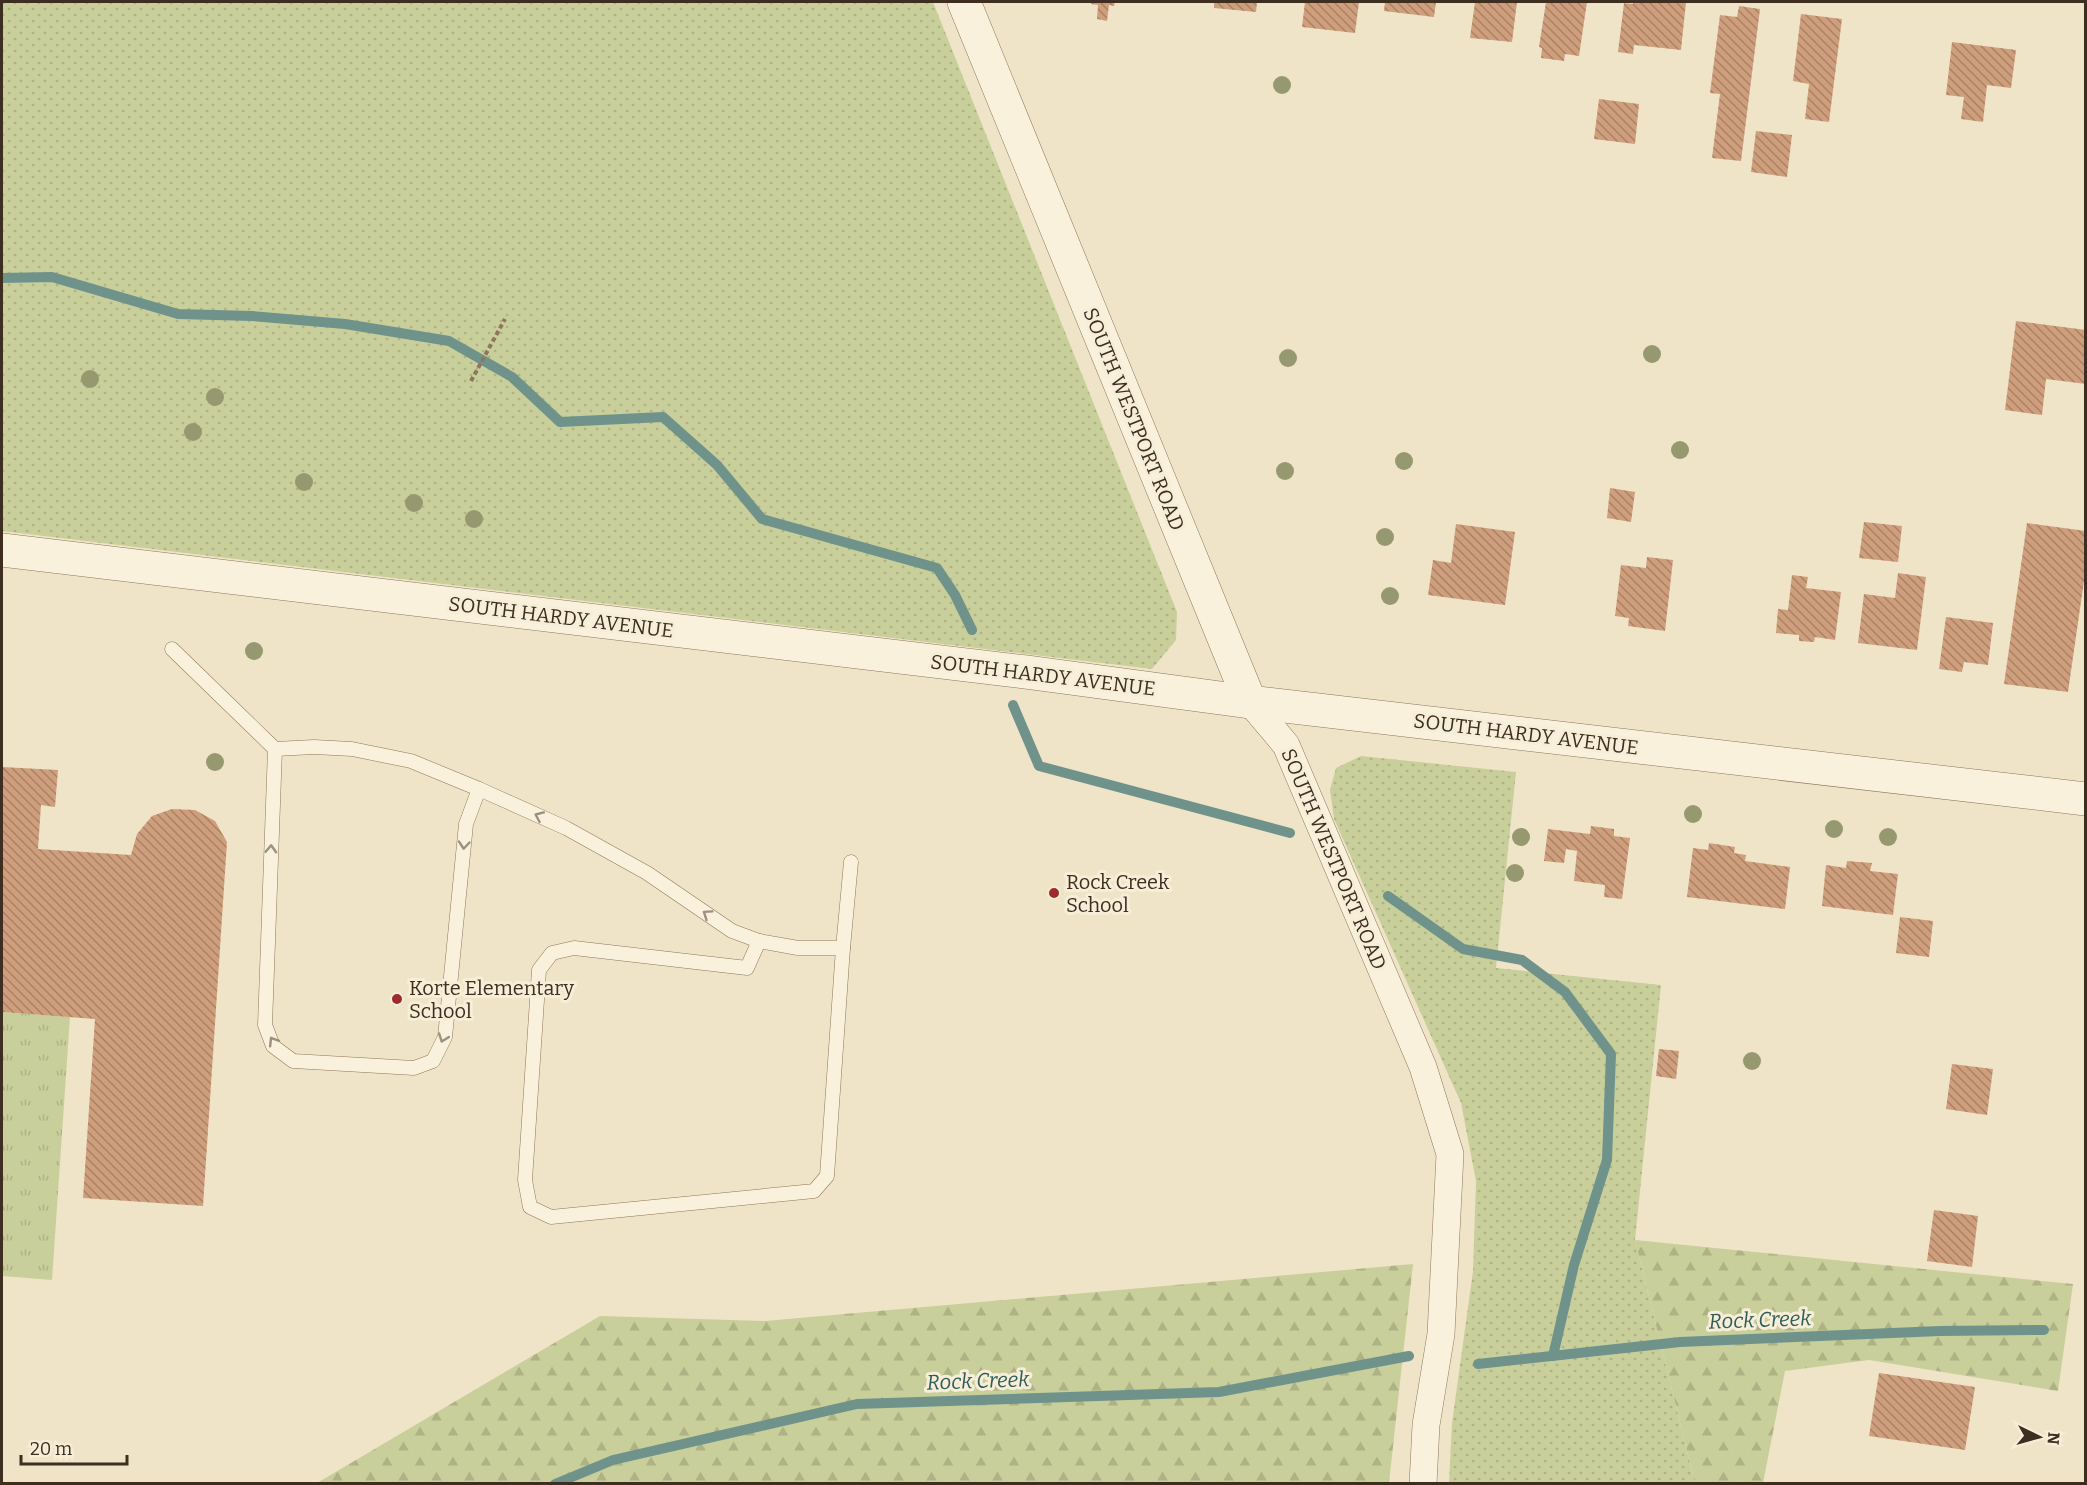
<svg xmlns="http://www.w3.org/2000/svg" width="2087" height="1485" font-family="Bitter,serif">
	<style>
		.grass { fill: url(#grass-dots) }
		.forest { fill: url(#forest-firs) }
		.park { fill: url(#park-tufts) }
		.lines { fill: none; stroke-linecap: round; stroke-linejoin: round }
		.stream { stroke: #6f938a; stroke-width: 10 }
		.building { fill: url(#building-back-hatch) }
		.service-casing { stroke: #8d765c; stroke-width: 15 }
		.minor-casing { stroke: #8d765c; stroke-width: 28 }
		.tertiary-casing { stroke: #8d765c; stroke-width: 34 }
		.path { stroke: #8d765c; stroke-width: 4; stroke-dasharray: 4.5 3; stroke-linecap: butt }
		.service { stroke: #faf1dc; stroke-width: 14 }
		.minor { stroke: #faf1dc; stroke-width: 27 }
		.tertiary { stroke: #faf1dc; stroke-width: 33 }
		.tree { fill: #96986f }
		.oneway { stroke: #9c907e }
		.poi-dot { fill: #9e2a2b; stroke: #f7eed8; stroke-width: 2 }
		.labels { text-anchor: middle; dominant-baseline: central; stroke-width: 6; stroke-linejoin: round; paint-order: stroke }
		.street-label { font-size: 20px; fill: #3d2e20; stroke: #f7eed8 }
		.poi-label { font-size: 20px; fill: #3d2e20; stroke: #f7eed8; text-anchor: start }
		.water-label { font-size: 21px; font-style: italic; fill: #2f5d5a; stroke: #f7eed8 }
	</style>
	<defs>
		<pattern id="grass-dots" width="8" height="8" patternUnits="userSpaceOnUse" patternTransform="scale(1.5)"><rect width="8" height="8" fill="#c9cf9b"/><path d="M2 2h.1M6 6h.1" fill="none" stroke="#aeb285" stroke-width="1.8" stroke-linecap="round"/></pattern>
		<pattern id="forest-firs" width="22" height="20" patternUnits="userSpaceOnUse" patternTransform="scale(1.5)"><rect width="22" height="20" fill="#c9cf9b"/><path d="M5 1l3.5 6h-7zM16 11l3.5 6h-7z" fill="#aeb285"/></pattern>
		<pattern id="park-tufts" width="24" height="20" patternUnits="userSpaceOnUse" patternTransform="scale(1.5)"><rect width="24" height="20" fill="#c9cf9b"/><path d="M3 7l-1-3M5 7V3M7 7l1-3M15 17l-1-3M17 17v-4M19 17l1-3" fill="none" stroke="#aeb285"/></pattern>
		<pattern id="building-back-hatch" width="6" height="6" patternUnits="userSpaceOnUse" patternTransform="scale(1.5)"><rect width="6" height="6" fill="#cf9f7d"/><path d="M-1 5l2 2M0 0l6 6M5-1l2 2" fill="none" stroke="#a98266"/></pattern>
	</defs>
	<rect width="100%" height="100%" fill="#f0e4c8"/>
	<!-- grass -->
	<g class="grass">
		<path d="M2 2H933L1177 612 1176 640 1152 669 2 531Z"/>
		<path d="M1361 756 1516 772 1496 968 1661 985 1635 1240 1695 1483H1449L1452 1423 1473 1271 1476 1181 1461 1103 1334 819 1330 790 1336 768Z"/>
	</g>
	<!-- forest -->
	<g class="forest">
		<path d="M1635 1240 2073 1284 2058 1391 1869 1360 1785 1371 1763 1483H1695Z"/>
		<path d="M1413 1264 1389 1483H317L600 1316 765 1321Z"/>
	</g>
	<!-- park -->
	<path class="park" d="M2 1012 70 1017 52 1280 2 1276Z"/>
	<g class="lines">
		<!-- stream -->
		<g class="stream">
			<path d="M2 278 52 277 178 314 252 316 345 324 449 341 512 377 560 422 663 417 717 465 762 519 937 568 955 595 972 630"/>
			<path d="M1013 705 1039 766 1290 833"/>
			<path d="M1388 896 1463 949 1522 960 1565 992 1611 1054 1607 1160 1574 1265 1553 1356"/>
			<path d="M1478 1364 1680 1342 1940 1331 2044 1330"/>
			<path d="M555 1484 613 1460 857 1404 1219 1392 1409 1356"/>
		</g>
	</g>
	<!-- building -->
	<g class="building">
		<path d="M1092 2H1115L1114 6 1109 5 1107 21 1097 19 1098 5 1091 4Z"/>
		<path d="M1214 2H1257L1256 12 1214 8Z"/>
		<path d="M1305 2H1359L1355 33 1302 27Z"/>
		<path d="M1385 2H1436L1434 17 1384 11Z"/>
		<path d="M1475 2H1517L1512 42 1470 38Z"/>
		<path d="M1546 2H1587L1579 56 1565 54 1564 61 1541 58 1542 48 1539 47Z"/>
		<path d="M1633 2H1686L1681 50 1634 45 1633 54 1618 52 1624 3 1633 4Z"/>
		<path d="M1739 6 1760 9 1741 161 1712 158 1720 94 1710 93 1720 15 1737 17Z"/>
		<path d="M1801 14 1842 19 1829 122 1805 119 1809 84 1793 81Z"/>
		<path d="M1952 42 2016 50 2011 88 1987 85 1983 122 1961 119 1964 97 1946 95Z"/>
		<path d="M1599 99 1639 104 1635 144 1594 139Z"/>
		<path d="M1756 131 1792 135 1787 177 1751 172Z"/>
		<path d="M2016 321 2086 330V384L2046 379 2042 415 2005 410Z"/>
		<path d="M1610 488 1635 492 1631 522 1607 518Z"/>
		<path d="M1864 522 1902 526 1898 562 1859 558Z"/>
		<path d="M2027 523 2086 531V567L2068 692 2004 684Z"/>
		<path d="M1456 524 1515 532 1505 605 1428 595 1433 560 1451 563Z"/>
		<path d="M1647 557 1673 560 1665 631 1628 626 1629 618 1615 616 1621 565 1646 568Z"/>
		<path d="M1898 573 1926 577 1917 650 1858 643 1864 594 1895 598Z"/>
		<path d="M1792 575 1808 577 1806 588 1841 592 1835 640 1815 637 1814 642 1799 641V635L1776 633 1778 609 1788 610Z"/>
		<path d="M1946 617 1993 623 1988 665 1964 662 1962 672 1939 669Z"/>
		<path d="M2 767 58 770 55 807 41 805 38 849 131 855 137 834 152 816 172 809 195 810 215 821 227 842 203 1206 83 1198 95 1019 2 1012Z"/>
		<path d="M1591 826 1614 829V836L1630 838 1622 899 1604 897 1605 885 1574 881 1577 851 1566 849 1564 863 1544 861 1548 829 1590 834Z"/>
		<path d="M1709 843 1735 847 1734 853 1746 855 1745 861 1790 867 1785 909 1687 897 1693 848 1708 850Z"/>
		<path d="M1847 861 1872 863 1870 871 1898 874 1893 915 1822 906 1826 865 1846 868Z"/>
		<path d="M1900 917 1933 921 1929 957 1896 953Z"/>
		<path d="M1659 1049 1679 1051 1676 1079 1656 1076Z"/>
		<path d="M1952 1064 1993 1069 1987 1115 1946 1109Z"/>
		<path d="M1934 1210 1978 1216 1972 1267 1927 1261Z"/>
		<path d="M1879 1373 1975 1387 1965 1450 1869 1436Z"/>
	</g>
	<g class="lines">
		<defs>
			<g id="service">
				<path d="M172 649 275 749 265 1025 273 1046 293 1061 414 1068 433 1061 445 1037 466 824 479 789"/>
				<path d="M275 749 314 747 352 749 411 761 479 789 566 828 647 873 732 931 759 941 798 948H843L851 862"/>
				<path d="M759 941 747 968 574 948 552 953 539 970 525 1180 530 1207 551 1217 814 1191 827 1176 843 948"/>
			</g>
			<path id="minor" d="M1250 702 1286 745 1423 1067 1450 1154 1441 1334 1426 1425 1423 1484"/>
			<g id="tertiary">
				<path d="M964 2 1250 702"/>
				<path d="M2 550 1026 672 1250 702 2086 799"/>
			</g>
		</defs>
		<!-- service casing -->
		<use href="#service" class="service-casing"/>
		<!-- minor casing -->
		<use href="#minor" class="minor-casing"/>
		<!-- tertiary casing -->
		<use href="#tertiary" class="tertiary-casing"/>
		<!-- path -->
		<path class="path" d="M471 381 505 319"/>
		<!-- service -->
		<use href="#service" class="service"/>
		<!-- minor -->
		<use href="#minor" class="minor"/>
		<!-- tertiary -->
		<use href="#tertiary" class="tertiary"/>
	</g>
	<!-- trees -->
	<g class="tree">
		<circle cx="1282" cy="85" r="9"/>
		<circle cx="1652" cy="354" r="9"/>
		<circle cx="1288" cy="358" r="9"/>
		<circle cx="90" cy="379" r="9"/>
		<circle cx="215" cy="397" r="9"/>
		<circle cx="193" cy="432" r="9"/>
		<circle cx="1680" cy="450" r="9"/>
		<circle cx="1404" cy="461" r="9"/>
		<circle cx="1285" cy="471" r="9"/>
		<circle cx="304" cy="482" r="9"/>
		<circle cx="414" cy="503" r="9"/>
		<circle cx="474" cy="519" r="9"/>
		<circle cx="1385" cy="537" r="9"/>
		<circle cx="1390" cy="596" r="9"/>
		<circle cx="254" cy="651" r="9"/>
		<circle cx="215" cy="762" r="9"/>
		<circle cx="1693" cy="814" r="9"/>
		<circle cx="1834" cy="829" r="9"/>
		<circle cx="1521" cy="837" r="9"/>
		<circle cx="1888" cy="837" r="9"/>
		<circle cx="1515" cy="873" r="9"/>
		<circle cx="1752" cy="1061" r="9"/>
	</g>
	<!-- one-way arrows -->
	<defs><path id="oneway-chevron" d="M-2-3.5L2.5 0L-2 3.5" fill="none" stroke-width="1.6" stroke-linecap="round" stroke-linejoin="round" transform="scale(1.5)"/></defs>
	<g class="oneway">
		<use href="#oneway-chevron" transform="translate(539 816) rotate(-156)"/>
		<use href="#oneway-chevron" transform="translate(464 845) rotate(95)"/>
		<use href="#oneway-chevron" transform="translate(271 849) rotate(-88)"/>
		<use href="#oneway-chevron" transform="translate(707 914) rotate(-146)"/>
		<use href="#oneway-chevron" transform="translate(443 1038) rotate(110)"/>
		<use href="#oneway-chevron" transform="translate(273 1041) rotate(-122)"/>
	</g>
	<!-- markers -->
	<g class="poi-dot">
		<circle cx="1054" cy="893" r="6"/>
		<circle cx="397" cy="999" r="6"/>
	</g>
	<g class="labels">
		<!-- street labels -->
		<g class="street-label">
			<text transform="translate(1134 419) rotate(68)">SOUTH WESTPORT ROAD</text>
			<text transform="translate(561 617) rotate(7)">SOUTH HARDY AVENUE</text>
			<text transform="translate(1043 675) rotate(7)">SOUTH HARDY AVENUE</text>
			<text transform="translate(1526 734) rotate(7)">SOUTH HARDY AVENUE</text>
			<text transform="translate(1334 859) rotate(67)">SOUTH WESTPORT ROAD</text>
		</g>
		<!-- poi labels -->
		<g class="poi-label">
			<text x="1066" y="882">Rock Creek<tspan x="1066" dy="23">School</tspan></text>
			<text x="409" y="988">Korte Elementary<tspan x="409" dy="23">School</tspan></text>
		</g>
		<!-- water labels -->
		<g class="water-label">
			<text transform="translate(1760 1320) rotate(-2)">Rock Creek</text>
			<text transform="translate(978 1381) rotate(-2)">Rock Creek</text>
		</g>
	</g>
	<!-- border -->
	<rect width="2087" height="1485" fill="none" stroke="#3d2e20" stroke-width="6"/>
	<!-- north arrow -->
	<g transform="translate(2039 1437) rotate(95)" stroke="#f7eed8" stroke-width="4.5" paint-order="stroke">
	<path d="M0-4.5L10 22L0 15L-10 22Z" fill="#3d2e20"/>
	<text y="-9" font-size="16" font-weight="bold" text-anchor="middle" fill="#3d2e20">N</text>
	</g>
	<!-- scale -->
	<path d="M21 1455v9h106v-9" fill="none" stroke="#3d2e20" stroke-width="3"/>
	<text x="30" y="1455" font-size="18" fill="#3d2e20" stroke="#f7eed8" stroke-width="4.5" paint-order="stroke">20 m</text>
</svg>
